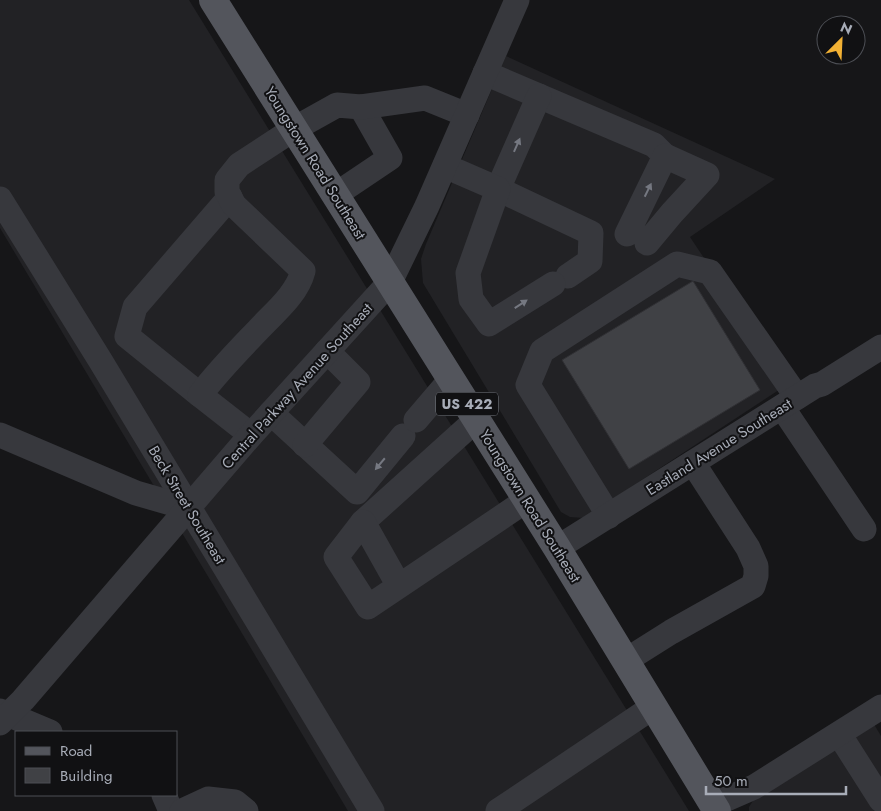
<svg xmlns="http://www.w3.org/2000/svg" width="881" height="811" font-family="Jost,sans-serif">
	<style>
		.built { fill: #222225 }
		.building { fill: #404145; stroke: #303034 }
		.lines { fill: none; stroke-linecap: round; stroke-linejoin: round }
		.minor { stroke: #37383d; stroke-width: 25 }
		.major { stroke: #53555c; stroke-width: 28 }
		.oneway { fill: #757881 }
		.labels { text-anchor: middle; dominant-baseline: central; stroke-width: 4; stroke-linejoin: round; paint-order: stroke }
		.shield { fill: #111113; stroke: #7b7e86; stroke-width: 1 }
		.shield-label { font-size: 14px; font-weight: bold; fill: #a8adb8 }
		.street-label { font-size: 15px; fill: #a8adb8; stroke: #111113 }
	</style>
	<rect width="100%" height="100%" fill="#161618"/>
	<!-- built -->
	<g class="built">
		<path d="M0 0H189L689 811H348L0 228Z"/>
		<path d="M506 56 775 179 690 237 788 384 584 518 570 517 561 512 423 283 421 259 426 244Z"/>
		<path d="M872 721 881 736V811H749V807L756 796Z"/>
	</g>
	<!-- building -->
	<path class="building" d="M693 281 760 390 629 469 562 360Z"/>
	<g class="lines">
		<!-- minor -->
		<g class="minor">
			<path d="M485 73 654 145 665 156"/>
			<path d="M539 96 498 189 591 233 590 261 568 276"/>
			<path d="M445 166 498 189 468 273 471 299 489 324 553 284"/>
			<path d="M335 195 390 158 361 107"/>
			<path d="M0 199 100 360 372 811"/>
			<path d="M627 234 665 156 707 175 672 213 647 243"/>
			<path d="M200 395 127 336 135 307 230 197"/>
			<path d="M782 407 864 529"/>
			<path d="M271 413 357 492 403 436"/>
			<path d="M416 420 451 379"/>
			<path d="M0 435 136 493 188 508"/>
			<path d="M251 435 200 395C218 371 239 350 259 329 276 311 297 294 303 271L234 205 227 192V180L239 165 294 129 337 105 361 107 425 98 467 115"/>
			<path d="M305 445 358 382 327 351"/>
			<path d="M609 516 528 385 542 351 677 264 710 272 797 397"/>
			<path d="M363 522 476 420"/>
			<path d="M557 548 815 386 822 384 881 347"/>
			<path d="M399 586 363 522 336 557 368 607 527 500"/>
			<path d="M625 661 671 632 753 586 756 576V566L748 548 693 463"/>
			<path d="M0 711 50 732"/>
			<path d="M0 723 23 700 251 435 390 282 427 206 517 0"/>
			<path d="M839 734 881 800"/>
			<path d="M164 795 171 811"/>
			<path d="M713 805 754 787 881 707"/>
			<path d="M182 811 208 799 235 802 246 811"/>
			<path d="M498 811 653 707"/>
		</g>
		<!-- major -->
		<path class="major" d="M213 0 557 548 717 811"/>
	</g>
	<!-- one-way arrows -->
	<defs><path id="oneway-solid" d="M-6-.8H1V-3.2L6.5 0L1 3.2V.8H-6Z" transform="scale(1.25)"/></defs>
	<g class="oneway">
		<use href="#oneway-solid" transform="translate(517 145) rotate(-66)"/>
		<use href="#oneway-solid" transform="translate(648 190) rotate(-64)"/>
		<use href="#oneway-solid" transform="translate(521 304) rotate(-33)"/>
		<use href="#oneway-solid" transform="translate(380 464) rotate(130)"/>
	</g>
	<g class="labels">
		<!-- shield labels -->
		<rect class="shield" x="436" y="392.5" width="62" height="23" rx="4"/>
		<g class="shield-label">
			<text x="467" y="404">US 422</text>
		</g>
		<!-- street labels -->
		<g class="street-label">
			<text transform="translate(315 163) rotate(58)">Youngstown Road Southeast</text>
			<text transform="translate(297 386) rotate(-48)">Central Parkway Avenue Southeast</text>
			<text transform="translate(719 447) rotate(-32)">Eastland Avenue Southeast</text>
			<text transform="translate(187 505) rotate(59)">Beck Street Southeast</text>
			<text transform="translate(530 506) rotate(58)">Youngstown Road Southeast</text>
		</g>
	</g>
	<!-- legend -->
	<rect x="15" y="731" width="162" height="65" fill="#111113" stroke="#4d4f55"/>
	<rect x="25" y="747" width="25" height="8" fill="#53555c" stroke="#4d4f55"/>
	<text x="60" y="756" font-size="15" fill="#a8adb8">Road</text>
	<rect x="25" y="768" width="25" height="15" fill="#404145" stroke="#4d4f55"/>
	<text x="60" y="781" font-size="15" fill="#a8adb8">Building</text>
	<!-- north arrow -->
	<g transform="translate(841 40) rotate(24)"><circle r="24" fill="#111113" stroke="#4d4f55"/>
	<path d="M0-4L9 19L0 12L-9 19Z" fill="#f2b134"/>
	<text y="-8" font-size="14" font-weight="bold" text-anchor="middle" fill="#a8adb8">N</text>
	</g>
	<!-- scale -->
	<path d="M706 786v8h140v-8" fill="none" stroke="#a8adb8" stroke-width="2.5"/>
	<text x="714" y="786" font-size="15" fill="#a8adb8" stroke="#111113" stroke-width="4" paint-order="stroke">50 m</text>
</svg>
